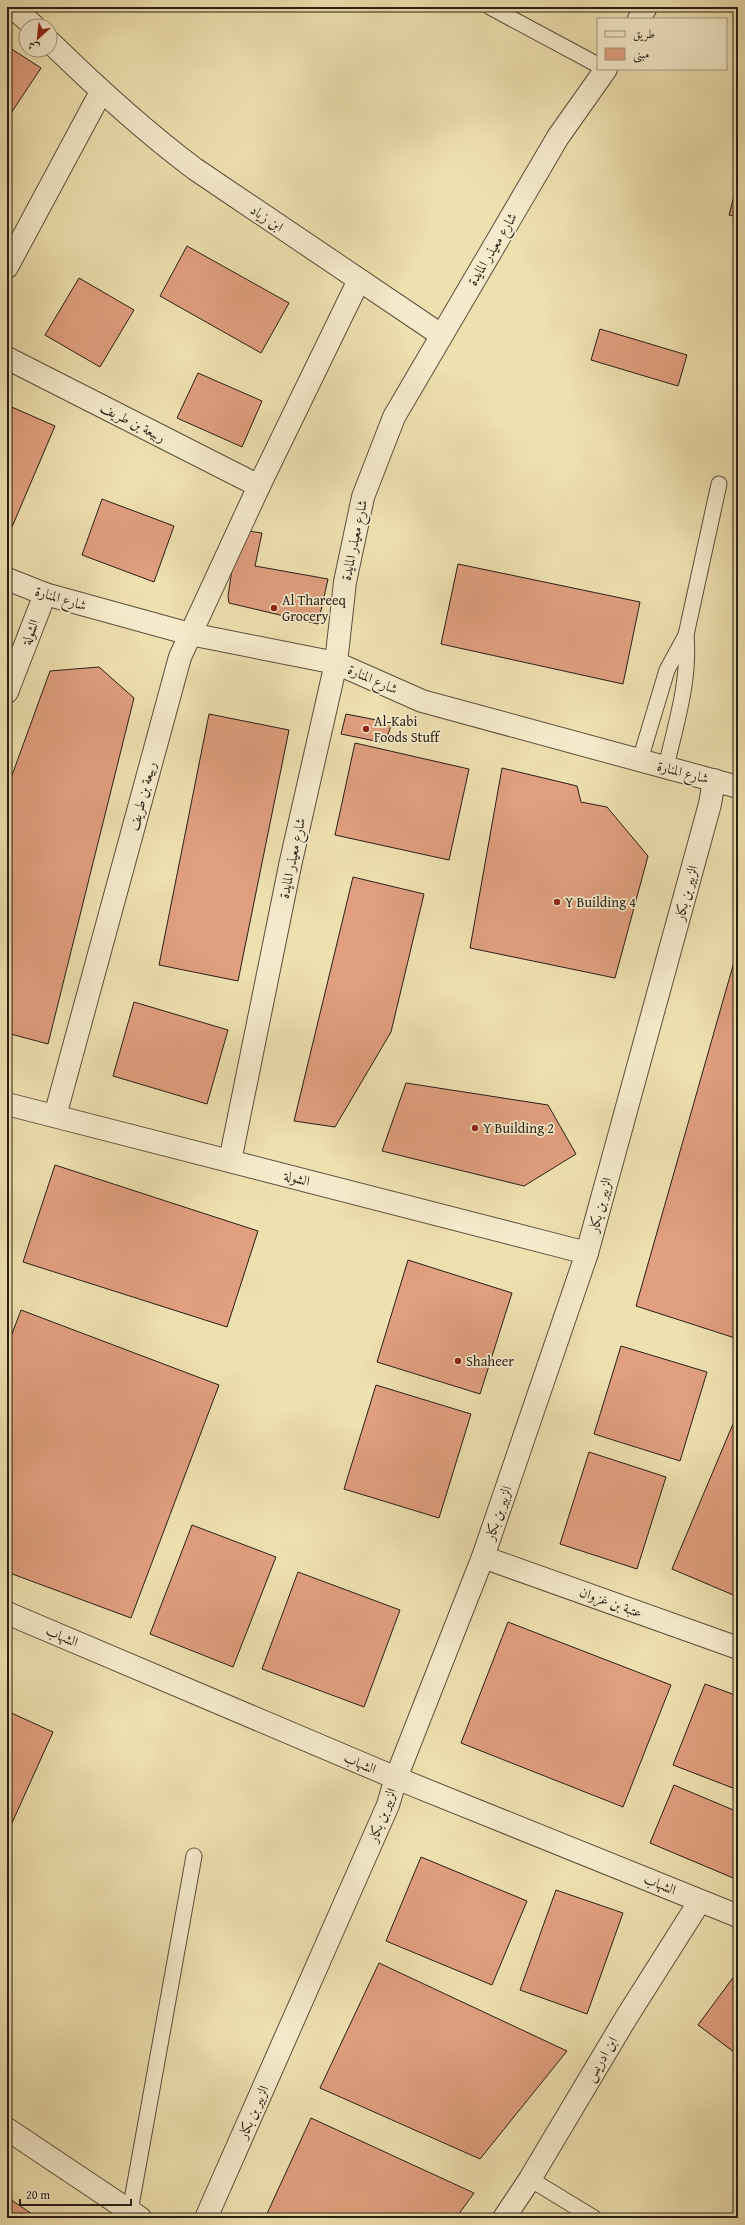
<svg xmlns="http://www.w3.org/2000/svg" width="745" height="2225" font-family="'Gentium Book Plus',Amiri,serif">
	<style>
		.building { fill: #e09f7f; stroke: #281f15 }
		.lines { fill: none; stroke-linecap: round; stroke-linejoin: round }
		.lane-casing { stroke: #5a4f3c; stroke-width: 17 }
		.street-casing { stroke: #5a4f3c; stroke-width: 24 }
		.lane { stroke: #f5ebcc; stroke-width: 15 }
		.street { stroke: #f5ebcc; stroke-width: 22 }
		.poi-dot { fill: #8f2418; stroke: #f5ebcc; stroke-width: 1.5 }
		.labels { text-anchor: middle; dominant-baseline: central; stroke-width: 3.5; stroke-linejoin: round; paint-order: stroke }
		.street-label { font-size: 14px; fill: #281f15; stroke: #f5ebcc }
		.poi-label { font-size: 14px; fill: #281f15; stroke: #f5ebcc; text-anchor: start }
	</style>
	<rect width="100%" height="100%" fill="#efe0b0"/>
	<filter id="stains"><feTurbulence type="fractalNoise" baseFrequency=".005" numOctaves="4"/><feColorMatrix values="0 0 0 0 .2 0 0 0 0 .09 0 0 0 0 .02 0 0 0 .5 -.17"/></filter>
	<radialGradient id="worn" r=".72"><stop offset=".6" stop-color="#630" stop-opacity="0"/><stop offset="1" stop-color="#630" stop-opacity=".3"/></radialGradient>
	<!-- building -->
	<g class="building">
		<path d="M7 46 41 68 7 119Z"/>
		<path d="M738 180V217L729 215Z"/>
		<path d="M187 246 289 303 261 353 160 296Z"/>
		<path d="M79 278 134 310 100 367 45 335Z"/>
		<path d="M600 329 687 355 678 386 591 360Z"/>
		<path d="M198 373 262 401 242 447 177 418Z"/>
		<path d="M7 405 55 426 12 527 7 525Z"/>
		<path d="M102 499 174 526 154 582 82 555Z"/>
		<path d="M241 530 262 533 255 566 328 579 318 624 229 603 228 596 233 563Z"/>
		<path d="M458 564 640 602 623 684 441 644Z"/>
		<path d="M99 667 134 698 48 1044 7 1033V789L50 671Z"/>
		<path d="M209 714 289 730 238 981 159 965Z"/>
		<path d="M346 714 392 723 385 743 341 734Z"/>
		<path d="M355 743 469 769 449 860 335 835Z"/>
		<path d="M502 768 577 786 581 802 607 807 648 856 615 978 470 948Z"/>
		<path d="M353 877 424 894 391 1032 335 1127 294 1121Z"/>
		<path d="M738 948V1339L636 1306Z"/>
		<path d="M134 1002 228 1030 207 1104 113 1076Z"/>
		<path d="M406 1083 548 1105 576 1154 524 1186 382 1151Z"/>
		<path d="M55 1165 258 1231 227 1327 23 1262Z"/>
		<path d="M408 1260 512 1293 480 1394 377 1362Z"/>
		<path d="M21 1310 219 1385 131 1618 7 1572V1347Z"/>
		<path d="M621 1346 707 1372 680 1461 594 1434Z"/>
		<path d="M376 1385 471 1414 439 1518 344 1489Z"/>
		<path d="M738 1412V1597L672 1569Z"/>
		<path d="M589 1452 666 1477 637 1569 560 1544Z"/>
		<path d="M192 1525 276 1557 233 1667 150 1634Z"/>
		<path d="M298 1572 400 1610 364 1707 262 1669Z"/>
		<path d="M508 1622 671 1685 623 1807 461 1743Z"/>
		<path d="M705 1684 738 1696V1790L673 1765Z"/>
		<path d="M7 1711 53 1732 7 1834Z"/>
		<path d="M674 1785 738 1812V1880L650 1843Z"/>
		<path d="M421 1857 527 1901 492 1985 386 1941Z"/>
		<path d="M556 1890 623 1913 587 2014 520 1990Z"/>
		<path d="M379 1963 567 2051 480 2159 320 2088Z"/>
		<path d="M735 1975 738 1978V2055L698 2025Z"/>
		<path d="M311 2118 474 2193 456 2218H265Z"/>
		<path d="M7 2197 38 2218H7Z"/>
	</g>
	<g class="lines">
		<defs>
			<g id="lane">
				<path d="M490 7 598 65"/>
				<path d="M640 760 667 670 686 635"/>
				<path d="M666 767C676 723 690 681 686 635L719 484"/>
				<path d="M530 2179 594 2218"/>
				<path d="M130 2211 194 1856"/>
			</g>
			<g id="street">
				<path d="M12 7 34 26"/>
				<path d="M639 19 646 7"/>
				<path d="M50 42C96 87 143 130 195 169L441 335"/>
				<path d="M7 267 101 92"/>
				<path d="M7 358 259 486"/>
				<path d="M7 579 45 594 190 634 336 663 422 701 738 787"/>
				<path d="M7 692 45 594"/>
				<path d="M7 1104 587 1253"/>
				<path d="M55 1116 180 657 259 486 359 280"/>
				<path d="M230 1161 291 861 336 663 345 582 363 497 394 417 558 137 606 69"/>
				<path d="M483 1557 738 1648"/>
				<path d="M7 1613 396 1778 738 1916"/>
				<path d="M7 2129 140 2218"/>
				<path d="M206 2218 388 1805 396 1778 483 1557 587 1253 710 804 714 780"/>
				<path d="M504 2218 530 2179 626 2018 700 1901"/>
			</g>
		</defs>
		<!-- lane casing -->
		<use href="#lane" class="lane-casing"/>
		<!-- street casing -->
		<use href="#street" class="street-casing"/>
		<!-- lane -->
		<use href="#lane" class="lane"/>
		<!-- street -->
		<use href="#street" class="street"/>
	</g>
	<!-- markers -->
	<g class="poi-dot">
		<circle cx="274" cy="608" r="4"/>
		<circle cx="366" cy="729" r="4"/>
		<circle cx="557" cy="902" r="4"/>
		<circle cx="475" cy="1128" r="4"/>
		<circle cx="458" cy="1361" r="4"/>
	</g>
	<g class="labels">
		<!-- street labels -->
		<g class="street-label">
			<text transform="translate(267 218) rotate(34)">ابن زياد</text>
			<text transform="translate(492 249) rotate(-59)">شارع معيذر المايدة</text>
			<text transform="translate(133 422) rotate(27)">ربيعة بن طريف</text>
			<text transform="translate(354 540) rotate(-78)">شارع معيذر المايدة</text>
			<text transform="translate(61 598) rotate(17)">شارع المنارة</text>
			<text transform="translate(30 632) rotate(-69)">الشولة</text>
			<text transform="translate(373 679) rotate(24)">شارع المنارة</text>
			<text transform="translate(683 772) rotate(15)">شارع المنارة</text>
			<text transform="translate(142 796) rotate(-75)">ربيعة بن طريف</text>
			<text transform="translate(292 858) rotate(-78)">شارع معيذر المايدة</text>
			<text transform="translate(686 893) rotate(-75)">الزبير بن بكار</text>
			<text transform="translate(297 1178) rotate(14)">الشولة</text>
			<text transform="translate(600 1205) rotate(-75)">الزبير بن بكار</text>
			<text transform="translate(498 1513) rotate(-71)">الزبير بن بكار</text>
			<text transform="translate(611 1602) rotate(20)">عتبة بن غزوان</text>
			<text transform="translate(62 1636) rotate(23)">الشهاب</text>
			<text transform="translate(360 1763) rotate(23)">الشهاب</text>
			<text transform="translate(382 1815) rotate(-69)">الزبير بن بكار</text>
			<text transform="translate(660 1884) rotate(22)">الشهاب</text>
			<text transform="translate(601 2059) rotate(-59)">ابن ادريس</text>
			<text transform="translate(253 2112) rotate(-66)">الزبير بن بكار</text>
		</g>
		<!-- poi labels -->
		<g class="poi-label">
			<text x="282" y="600">Al Thareeq<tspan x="282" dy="16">Grocery</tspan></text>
			<text x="374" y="721">Al-Kabi<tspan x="374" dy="16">Foods Stuff</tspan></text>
			<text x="565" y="902">Y Building 4</text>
			<text x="483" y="1128">Y Building 2</text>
			<text x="466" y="1361">Shaheer</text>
		</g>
	</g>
	<!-- margin -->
	<rect width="745" height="2225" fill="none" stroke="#efe0b0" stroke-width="24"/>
	<rect x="8" y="8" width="729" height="2209" fill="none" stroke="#281f15" stroke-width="2"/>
	<rect x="12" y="12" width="721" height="2201" fill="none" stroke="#281f15"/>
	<!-- legend -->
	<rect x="597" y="18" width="130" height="52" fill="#f5ebcc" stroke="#a39983"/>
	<rect x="605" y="31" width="20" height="6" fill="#f5ebcc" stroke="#a39983"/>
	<text x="633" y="38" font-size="12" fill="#281f15">طريق</text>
	<rect x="605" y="48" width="20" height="12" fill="#e09f7f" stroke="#a39983"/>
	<text x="633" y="58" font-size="12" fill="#281f15">مبنى</text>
	<!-- north arrow -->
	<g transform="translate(38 38) rotate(207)"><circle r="19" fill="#f5ebcc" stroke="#a39983"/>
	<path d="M0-3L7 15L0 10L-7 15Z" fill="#8f2418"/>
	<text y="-6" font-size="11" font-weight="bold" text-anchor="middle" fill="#281f15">ش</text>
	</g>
	<!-- scale -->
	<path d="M20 2199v6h111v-6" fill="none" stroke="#281f15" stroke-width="2"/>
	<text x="26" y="2199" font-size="12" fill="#281f15" stroke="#f5ebcc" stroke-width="3" paint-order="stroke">20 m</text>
	<rect width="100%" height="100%" filter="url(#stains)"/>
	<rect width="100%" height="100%" fill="url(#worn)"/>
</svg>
